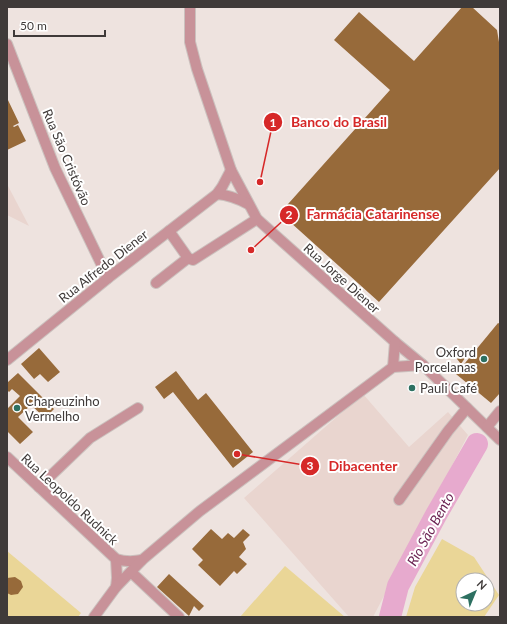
<svg xmlns="http://www.w3.org/2000/svg" width="507" height="624" font-family="Lato,sans-serif">
	<style>
		.built { fill: #e9d5cf }
		.green { fill: #ead697; fill-rule: evenodd }
		.lines { fill: none; stroke-linecap: round; stroke-linejoin: round }
		.river { stroke: #e7aace; stroke-width: 22 }
		.building { fill: #976a3a }
		.minor-casing { stroke: #cbc1be; stroke-width: 12 }
		.minor { stroke: #c89299; stroke-width: 10 }
		.poi-dot { fill: #2d7061; stroke: #fff; stroke-width: 1.5 }
		.labels { text-anchor: middle; dominant-baseline: central; stroke-width: 4; stroke-linejoin: round; paint-order: stroke }
		.street-label { font-size: 13px; fill: #3f3a39; stroke: #fff }
		.poi-label { font-size: 13px; fill: #3f3a39; stroke: #fff; text-anchor: start }
		.water-label { font-size: 14px; font-style: italic; fill: #6c2554; stroke: #fff }
		.leader { fill: none; stroke: #d62828; stroke-width: 1.5 }
		.callout-dot { fill: #d62828; stroke: #fff; stroke-width: 1.5 }
		.mark-label { font-size: 12px; text-anchor: middle; font-weight: bold; fill: #fff }
		.callout-label { font-size: 14px; text-anchor: middle; font-weight: bold; fill: #d62828; stroke: #fff; stroke-width: 4; stroke-linejoin: round; paint-order: stroke }
	</style>
	<rect width="100%" height="100%" fill="#eee3df"/>
	<!-- built -->
	<g class="built">
		<path d="M7 184 29 226 7 215Z"/>
		<path d="M363 394 409 447 448 412 468 435 373 617H349L244 498Z"/>
	</g>
	<!-- green -->
	<g class="green">
		<path d="M442 539 474 557 499 595 484 617H406L415 587ZM463 580H487V604H463Z"/>
		<path d="M7 551 81 613 78 617H7Z"/>
		<path d="M285 566 345 617H240Z"/>
	</g>
	<g class="lines">
		<!-- river -->
		<path class="river" d="M390 617 398 586 436 515 477 444"/>
	</g>
	<!-- building -->
	<g class="building">
		<path d="M462 7H472L497 30 500 48V168L379 302 280 213 390 90 334 40 359 12 414 61Z"/>
		<path d="M7 98 19 123 13 126 14 127 18 125 26 141 7 150Z"/>
		<path d="M498 323 500 324V393L491 403 456 374Z"/>
		<path d="M39 348 60 372 48 382 40 374 34 379 21 364Z"/>
		<path d="M460 355H464L465 358 461 364 457 359Z"/>
		<path d="M176 371 198 400 206 393 253 452 233 468 173 392 164 399 155 387Z"/>
		<path d="M18 373 54 409 45 418 31 405 18 417 33 432 20 444 7 431V407L8 408 20 396 12 389 9 392 7 390V381L8 382Z"/>
		<path d="M211 529 222 539 228 533 234 538 243 529 250 535 243 542 246 549 239 557 247 564 237 574 234 571 220 586 198 565 203 560 192 549Z"/>
		<path d="M169 574 204 606 199 611 194 606 189 616 157 587Z"/>
		<path d="M15 577 21 581 23 587 18 594 11 595 7 593V578Z"/>
	</g>
	<g class="lines">
		<defs>
			<g id="minor">
				<path d="M190 7V42L197 69 231 170 257 219 395 342 423 365 500 440"/>
				<path d="M7 44 55 168 108 278"/>
				<path d="M217 194C228 195 237 198 248 204"/>
				<path d="M169 231 188 258 193 260 257 219"/>
				<path d="M156 283 188 258"/>
				<path d="M7 360 108 278 217 194 222 187 231 170"/>
				<path d="M393 367 395 342"/>
				<path d="M487 427 500 411"/>
				<path d="M7 457 116 559C125 562 132 562 142 560"/>
				<path d="M39 487 90 438 138 408"/>
				<path d="M399 500 448 431 467 408"/>
				<path d="M131 572 179 617"/>
				<path d="M116 587 117 578 116 559"/>
				<path d="M94 617 116 587 142 560 200 511 393 367 423 365"/>
			</g>
		</defs>
		<!-- minor casing -->
		<use href="#minor" class="minor-casing"/>
		<!-- minor -->
		<use href="#minor" class="minor"/>
	</g>
	<!-- markers -->
	<g class="poi-dot">
		<circle cx="484" cy="359" r="4"/>
		<circle cx="412" cy="388" r="4"/>
		<circle cx="17" cy="408" r="4"/>
	</g>
	<g class="labels">
		<!-- street labels -->
		<g class="street-label">
			<text transform="translate(67 157) rotate(67)">Rua São Cristóvão</text>
			<text transform="translate(103 266) rotate(-38)">Rua Alfredo Diener</text>
			<text transform="translate(342 278) rotate(42)">Rua Jorge Diener</text>
			<text transform="translate(70 499) rotate(43)">Rua Leopoldo Rudnick</text>
		</g>
		<!-- poi labels -->
		<g class="poi-label">
			<text x="476" y="352" text-anchor="end">Oxford<tspan x="476" dy="15">Porcelanas</tspan></text>
			<text x="420" y="388">Pauli Café</text>
			<text x="25" y="401">Chapeuzinho<tspan x="25" dy="15">Vermelho</tspan></text>
		</g>
		<!-- water labels -->
		<g class="water-label">
			<text transform="translate(430 529) rotate(-61)">Rio São Bento</text>
		</g>
	</g>
	<!-- callouts -->
	<path class="leader" d="M260 182L273 122M251 250L289 215M237 454L310 466"/>
	<g class="callout-dot">
		<circle cx="260" cy="182" r="4"/>
		<circle cx="251" cy="250" r="4"/>
		<circle cx="237" cy="454" r="4"/>
		<circle cx="273" cy="122" r="10"/>
		<circle cx="289" cy="215" r="10"/>
		<circle cx="310" cy="466" r="10"/>
	</g>
	<g class="mark-label">
		<text x="273" y="127">1</text>
		<text x="289" y="219">2</text>
		<text x="310" y="470">3</text>
	</g>
	<g class="callout-label">
		<text x="339" y="127">Banco do Brasil</text>
		<text x="373" y="219">Farmácia Catarinense</text>
		<text x="363" y="471">Dibacenter</text>
	</g>
	<!-- border -->
	<rect width="507" height="624" fill="none" stroke="#3f3a39" stroke-width="16"/>
	<!-- north arrow -->
	<g transform="translate(475 592) rotate(44)"><circle r="19" fill="#ffffff" stroke="#b2b0b0"/>
	<path d="M0-3L7 15L0 10L-7 15Z" fill="#2d7061"/>
	<text y="-6" font-size="11" font-weight="bold" text-anchor="middle" fill="#3f3a39">N</text>
	</g>
	<!-- scale -->
	<path d="M14 30v6h91v-6" fill="none" stroke="#3f3a39" stroke-width="2"/>
	<text x="20" y="30" font-size="12" fill="#3f3a39" stroke="#ffffff" stroke-width="3" paint-order="stroke">50 m</text>
</svg>
